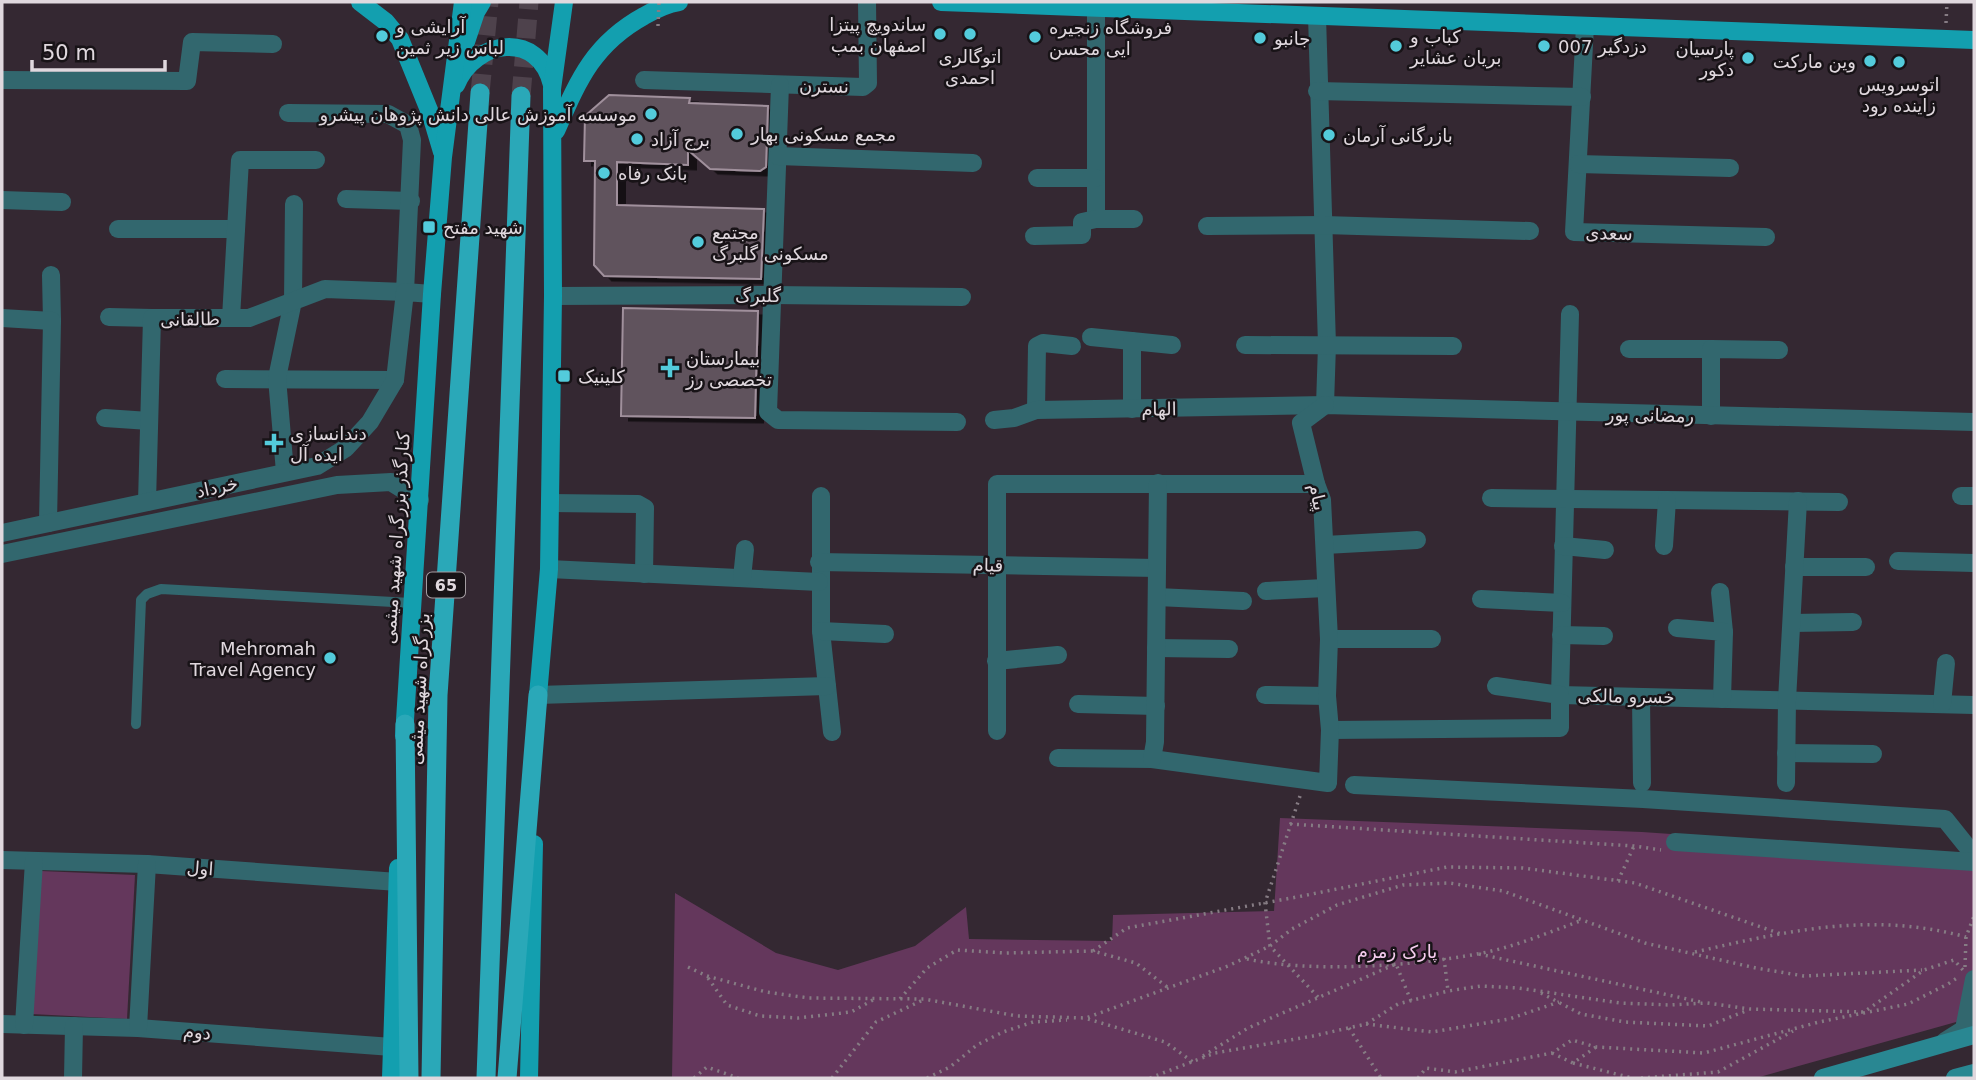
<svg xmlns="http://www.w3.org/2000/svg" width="1976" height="1080" font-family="'DejaVu Sans','Noto Sans Arabic',sans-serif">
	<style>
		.green { fill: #64375c }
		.building { fill: #60525d; stroke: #a0909c; stroke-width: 2; filter: url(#shadow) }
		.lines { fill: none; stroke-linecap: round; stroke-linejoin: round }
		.trunk-tunnel { stroke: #4e424c; stroke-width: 19; stroke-dasharray: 19 10; stroke-linecap: butt }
		.path { stroke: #867c84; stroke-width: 3.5; stroke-dasharray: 2 5; stroke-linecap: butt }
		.service { stroke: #32676e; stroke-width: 10 }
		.minor { stroke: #32676e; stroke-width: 18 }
		.secondary { stroke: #298792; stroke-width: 18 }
		.primary { stroke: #139faf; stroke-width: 18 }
		.trunk { stroke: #2aa8b8; stroke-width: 19 }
		.path-bridge { stroke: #867c84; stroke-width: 3.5; stroke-dasharray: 2 5; stroke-linecap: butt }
		.poi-dot { fill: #53cbdb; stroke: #181317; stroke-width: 2.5 }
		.labels { text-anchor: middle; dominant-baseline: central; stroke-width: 5; stroke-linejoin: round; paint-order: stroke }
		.shield { fill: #181317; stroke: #a49da2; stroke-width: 2 }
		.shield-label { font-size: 16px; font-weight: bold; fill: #e0d8de }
		.poi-label { font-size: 18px; fill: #e0d8de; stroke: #181317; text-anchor: start }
		.street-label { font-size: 18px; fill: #e0d8de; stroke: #181317 }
		.park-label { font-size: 18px; fill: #f5cced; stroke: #181317 }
	</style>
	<defs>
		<filter id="shadow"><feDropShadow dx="8" dy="4.5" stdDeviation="0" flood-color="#0009"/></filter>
	</defs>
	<rect width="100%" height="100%" fill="#342832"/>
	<!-- green -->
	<g class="green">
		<path d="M1280 818 1642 832 1974 855V1017L1756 1078H672L675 893 776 953 838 970 915 946 966 907 969 939 1112 941 1113 915 1274 911Z"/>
		<path d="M41 871 135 875 127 1019 32 1014Z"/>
	</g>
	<!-- building -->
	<g class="building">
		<path d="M609 95 690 98 689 103 768 106 766 167 760 171 710 169 688 150V165L617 162V205L764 209 761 279 604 276 594 265 595 161H584L585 116Z"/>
		<path d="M623 308 758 311 755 418 621 416Z"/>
	</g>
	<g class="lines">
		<!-- trunk-tunnel -->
		<g class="trunk-tunnel">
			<path d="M480 93 489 2"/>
			<path d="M521 96 529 2"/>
		</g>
		<!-- path -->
		<g class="path">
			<path d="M1946 23 1947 2"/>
			<path d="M1300 796 1265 903 1270 946 1318 997"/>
			<path d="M1290 824 1634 846 1661 850"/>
			<path d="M1618 881 1634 846"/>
			<path d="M1093 951 1127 928 1297 897 1447 867 1523 868 1635 883 1781 934"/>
			<path d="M1695 952C1787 931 1872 911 1966 937"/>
			<path d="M1479 954 1701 1002"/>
			<path d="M1444 958 1448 991"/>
			<path d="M1247 959C1312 973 1412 966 1477 954 1512 948 1547 933 1580 921"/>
			<path d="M688 967 707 976 766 992 809 998 924 999 1017 1016 1086 1018 1228 966 1270 946 1292 929 1337 905 1403 885 1449 883 1503 891 1645 943 1756 968 1804 976 1922 970"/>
			<path d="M1965 967 1966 937 1974 916"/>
			<path d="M708 978 727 1005 760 1016 798 1018 851 1012 873 1000"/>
			<path d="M1541 993 1581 1014 1625 1022 1708 1026 1748 1010"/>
			<path d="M900 999 927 968 957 950 1005 953 1093 951 1136 963 1167 987"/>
			<path d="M1088 1019 1165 1042 1193 1062"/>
			<path d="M1366 1024 1432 1032 1509 1019 1559 1002"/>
			<path d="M1349 1028 1381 1078"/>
			<path d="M1552 1053 1573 1063 1596 1047"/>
			<path d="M1203 1056 1248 1028 1396 964 1411 1001"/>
			<path d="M1573 1063 1632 1078"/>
			<path d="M694 1078 707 1067 738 1078"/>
			<path d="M832 1078 876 1022 923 1000"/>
			<path d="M927 1078 950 1067 977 1045 1003 1032 1033 1022 1067 1020"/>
			<path d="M1150 1078 1215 1053 1313 1036 1366 1024 1398 1004 1448 991 1481 986 1518 988 1620 1003 1670 1005 1707 1003 1750 1009 1864 1012 1924 970 1954 960 1963 970"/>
			<path d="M1418 1078 1426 1068 1455 1072 1552 1053 1572 1040 1596 1047 1704 1053 1819 1022 1908 1004 1948 984 1957 978"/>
			<path d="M1641 1078 1718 1072 1793 1031"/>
		</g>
		<!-- service -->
		<path class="service" d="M136 724 141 600 147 594 161 589 411 603"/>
		<!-- minor -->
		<g class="minor">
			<path d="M1096 8V219"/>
			<path d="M1317 16 1327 345 1325 405"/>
			<path d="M1585 26 1574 232 1766 237"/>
			<path d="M2 80 187 81 192 42 273 44"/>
			<path d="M644 80 863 87 868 83 867 2"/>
			<path d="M780 85 768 412 778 420 957 422"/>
			<path d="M1317 91 1582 97"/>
			<path d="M778 156 973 163"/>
			<path d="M1578 164 1730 168"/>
			<path d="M1037 178H1096"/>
			<path d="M346 199 411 201"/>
			<path d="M2 200 62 202"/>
			<path d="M1207 226 1324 225 1530 231"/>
			<path d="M118 229H236"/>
			<path d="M1034 236 1082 235V222L1096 219H1134"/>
			<path d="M51 275 52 321"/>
			<path d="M553 296 771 295 962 297"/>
			<path d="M1570 314 1560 695 1974 705"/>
			<path d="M109 317 152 318"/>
			<path d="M2 318 52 321 48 523"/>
			<path d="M231 318 240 160H316"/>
			<path d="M1091 337 1172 345"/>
			<path d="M1245 345 1453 346"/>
			<path d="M1629 349H1711"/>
			<path d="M225 379 395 380"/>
			<path d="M1132 409V341"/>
			<path d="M1036 410 1037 346 1043 343 1072 346"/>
			<path d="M1711 416V349L1779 350"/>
			<path d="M105 418 149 421"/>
			<path d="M994 420 1014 418 1036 410 1325 405 1974 422"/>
			<path d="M285 472 277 378 293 301 294 204"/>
			<path d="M821 496V631L832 732"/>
			<path d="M1961 496H1974"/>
			<path d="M1491 498 1839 502"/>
			<path d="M147 502 152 318H249L325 289 405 292 412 140 408 125 388 114 288 113"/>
			<path d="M550 503 638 504 645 508 644 574"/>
			<path d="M2 533 317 466 346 448 370 422 395 380 405 292 432 294"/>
			<path d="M1325 545 1417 540"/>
			<path d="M1563 546 1605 550"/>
			<path d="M1664 546 1667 500"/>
			<path d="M2 554 337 485 391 482 420 500"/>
			<path d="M1898 561 1974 563"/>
			<path d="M819 562 1157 568"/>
			<path d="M1794 567H1866"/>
			<path d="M549 569 819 582"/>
			<path d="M742 578 745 549"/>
			<path d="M1266 591 1325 588"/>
			<path d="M1720 592 1724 632"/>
			<path d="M1157 597 1243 601"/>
			<path d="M1481 599 1562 603"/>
			<path d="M1792 623 1853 622"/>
			<path d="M1677 628 1724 632 1722 699"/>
			<path d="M821 631 885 634"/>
			<path d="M1561 635 1604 636"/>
			<path d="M1329 639H1432"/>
			<path d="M1156 648 1229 649"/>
			<path d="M996 661 1058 655"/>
			<path d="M538 695 827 686"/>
			<path d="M1265 695 1327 696"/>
			<path d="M1641 697 1642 783"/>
			<path d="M1078 704 1156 706"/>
			<path d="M1942 704 1946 663"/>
			<path d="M1330 730 1560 728V695L1496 686"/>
			<path d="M997 731V484H1316"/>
			<path d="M1786 753 1873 754"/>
			<path d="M1058 758 1152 759 1328 783 1330 730 1327 696 1329 639 1322 500 1316 484 1301 423 1325 405"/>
			<path d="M1152 759 1155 742 1158 483"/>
			<path d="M1786 783 1787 700 1798 501"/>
			<path d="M1354 785 1643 799 1945 819 1974 855"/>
			<path d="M1675 842 1974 862"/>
			<path d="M2 860 147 864 398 882"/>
			<path d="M2 1024 138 1028 392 1047"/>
			<path d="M24 1025 34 861"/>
			<path d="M138 1028 147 864"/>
			<path d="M1945 1041 1964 1029 1974 979"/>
			<path d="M73 1078 74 1026"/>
		</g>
		<!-- secondary -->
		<g class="secondary">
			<path d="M1823 1078 1974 1035"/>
			<path d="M1955 1078 1974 1073"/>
		</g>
		<!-- primary -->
		<g class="primary">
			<path d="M360 2 386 22 400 39 431 115 442 152"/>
			<path d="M941 2 1974 40"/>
			<path d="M466 42 476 12 482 2"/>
			<path d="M456 85C475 39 539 30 552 85"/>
			<path d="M556 131C578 81 593 44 644 16 656 9 666 4 679 2"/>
			<path d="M537 707 549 569 553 296 552 89 564 2"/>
			<path d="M404 736 432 294 443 157 463 2"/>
			<path d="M391 1078 398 868"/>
			<path d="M529 1078 534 844"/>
		</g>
		<!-- trunk -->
		<g class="trunk">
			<path d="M405 724 409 1078"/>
			<path d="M431 1078 438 695 480 93"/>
			<path d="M486 1078 521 96"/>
			<path d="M507 1078 538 695"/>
		</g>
		<!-- path-bridge -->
		<path class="path-bridge" d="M658 26 659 2"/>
	</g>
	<!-- markers -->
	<g class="poi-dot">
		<circle cx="940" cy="34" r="7"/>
		<circle cx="970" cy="34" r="7"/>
		<circle cx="382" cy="36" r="7"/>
		<circle cx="1035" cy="37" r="7"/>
		<circle cx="1260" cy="38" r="7"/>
		<circle cx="1396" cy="46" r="7"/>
		<circle cx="1544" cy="46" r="7"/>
		<circle cx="1748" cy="58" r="7"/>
		<circle cx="1870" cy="61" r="7"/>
		<circle cx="1899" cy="62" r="7"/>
		<circle cx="651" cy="114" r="7"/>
		<circle cx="737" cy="134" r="7"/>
		<circle cx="1329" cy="135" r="7"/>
		<circle cx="637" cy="139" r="7"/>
		<circle cx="604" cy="173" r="7"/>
		<rect x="422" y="220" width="14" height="14" rx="3.5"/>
		<circle cx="698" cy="242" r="7"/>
		<path d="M666.5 357.5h7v7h7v7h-7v7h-7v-7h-7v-7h7z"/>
		<rect x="557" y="369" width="14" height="14" rx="3.5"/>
		<path d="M270.5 432.5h7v7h7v7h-7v7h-7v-7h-7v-7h7z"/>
		<circle cx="330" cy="658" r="7"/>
	</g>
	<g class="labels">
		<!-- shield labels -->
		<rect class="shield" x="427" y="572.5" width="38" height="25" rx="5"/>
		<g class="shield-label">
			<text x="446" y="585">65</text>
		</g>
		<!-- poi labels -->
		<g class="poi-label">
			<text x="926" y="24" text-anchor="end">ساندویچ پیتزا<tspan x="926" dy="21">اصفهان بمب</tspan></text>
			<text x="396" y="26">آرایشی و<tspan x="396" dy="21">لباس زیر ثمین</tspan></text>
			<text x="1049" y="27">فروشگاه زنجیره<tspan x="1049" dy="21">ایی محسن</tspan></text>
			<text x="1410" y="36">کباب و<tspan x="1410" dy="21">بریان عشایر</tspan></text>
			<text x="1274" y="38">جانبو</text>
			<text x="1558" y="46">دزدگیر 007</text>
			<text x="1734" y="48" text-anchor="end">پارسیان<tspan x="1734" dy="21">دکور</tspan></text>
			<text x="970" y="56" text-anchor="middle">اتوگالری<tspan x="970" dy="21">احمدی</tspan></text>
			<text x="1856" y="61" text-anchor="end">وین مارکت</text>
			<text x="1899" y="84" text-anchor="middle">اتوسرویس<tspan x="1899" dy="21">زاینده رود</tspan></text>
			<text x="637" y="114" text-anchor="end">موسسه آموزش عالی دانش پژوهان پیشرو</text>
			<text x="751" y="134">مجمع مسکونی بهار</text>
			<text x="1343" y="135">بازرگانی آرمان</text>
			<text x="651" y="139">برج آزاد</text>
			<text x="618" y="173">بانک رفاه</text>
			<text x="443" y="227">شهید مفتح</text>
			<text x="712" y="232">مجتمع<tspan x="712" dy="21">مسکونی گلبرگ</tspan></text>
			<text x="686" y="358">بیمارستان<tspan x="686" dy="21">تخصصی رز</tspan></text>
			<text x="578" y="376">کلینیک</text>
			<text x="290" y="433">دندانسازی<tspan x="290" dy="21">ایده آل</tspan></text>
			<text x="316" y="648" text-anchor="end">Mehromah<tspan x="316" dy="21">Travel Agency</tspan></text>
		</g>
		<!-- street labels -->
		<g class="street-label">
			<text transform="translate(824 86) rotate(1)">نسترن</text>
			<text transform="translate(1609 233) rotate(1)">سعدی</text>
			<text x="758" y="295">گلبرگ</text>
			<text transform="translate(190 319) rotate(-1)">طالقانی</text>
			<text transform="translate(1159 409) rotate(-1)">الهام</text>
			<text transform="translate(1650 415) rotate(1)">رمضانی پور</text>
			<text transform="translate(217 487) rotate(-12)">خرداد</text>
			<text transform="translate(1318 497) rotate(77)">پیام</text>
			<text transform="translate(396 538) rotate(-86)">کنارگذر بزرگراه شهید میثمی</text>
			<text transform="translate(988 565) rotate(1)">قیام</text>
			<text transform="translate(419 689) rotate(-87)">بزرگراه شهید میثمی</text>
			<text transform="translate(1626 696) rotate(1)">خسرو مالکی</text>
			<text transform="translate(200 868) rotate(4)">اول</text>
			<text transform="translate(197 1032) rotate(4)">دوم</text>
		</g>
		<!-- park labels -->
		<g class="park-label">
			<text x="1397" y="951">پارک زمزم</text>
		</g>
	</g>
	<!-- border -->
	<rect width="1976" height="1080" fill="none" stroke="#e0d8de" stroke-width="7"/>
	<!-- scale -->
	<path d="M32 60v10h133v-10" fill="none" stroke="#e0d8de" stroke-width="3.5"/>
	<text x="42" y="60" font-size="21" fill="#e0d8de" stroke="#181317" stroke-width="5" paint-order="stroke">50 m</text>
</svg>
